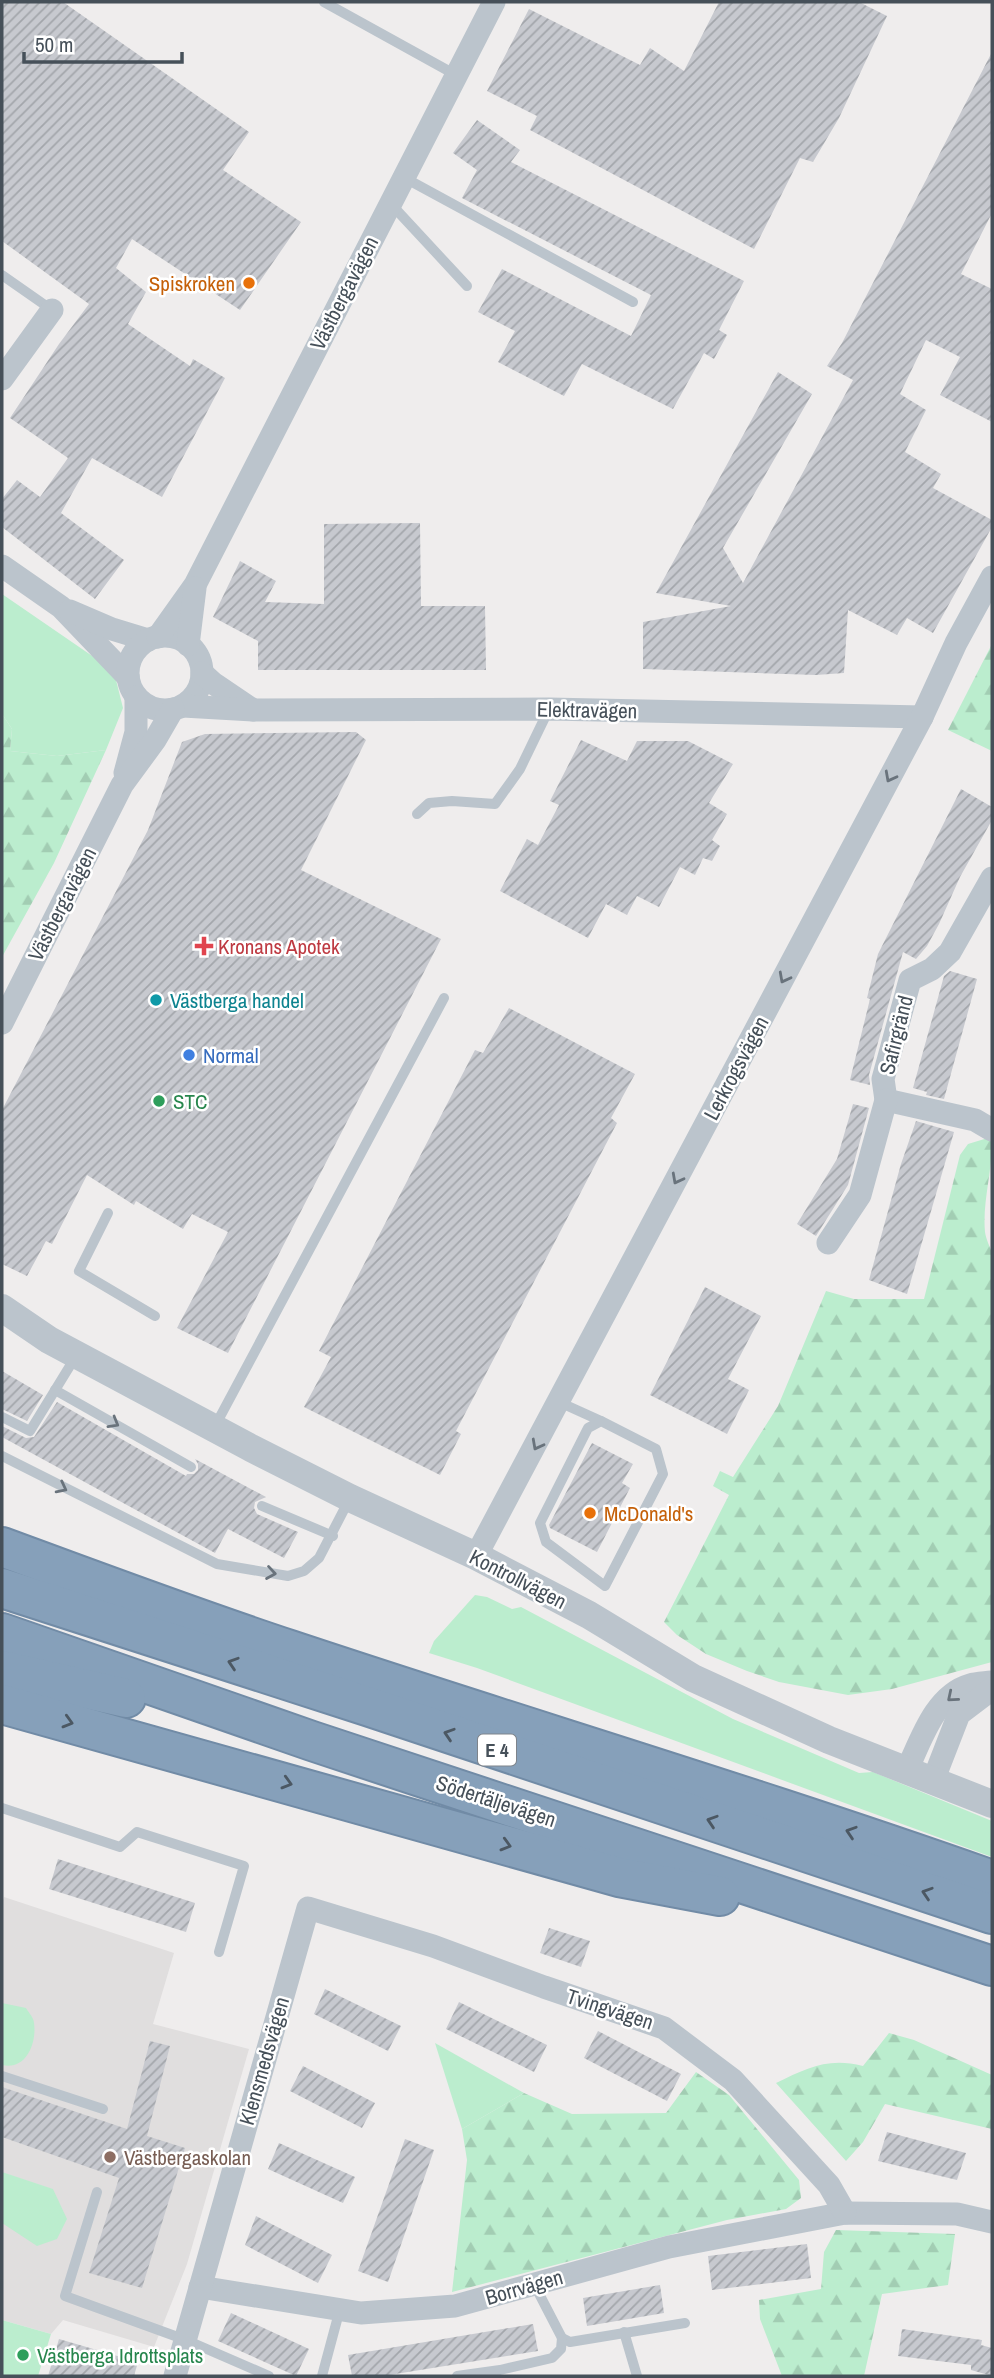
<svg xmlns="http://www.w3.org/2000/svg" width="994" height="2378" font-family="'Archivo Narrow',sans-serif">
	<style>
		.education { fill: #e0dede }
		.green { fill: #bbedce }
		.forest { fill: url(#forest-firs) }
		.building { fill: url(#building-hatch) }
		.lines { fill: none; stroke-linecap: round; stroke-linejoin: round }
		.motorway-casing { stroke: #718ba6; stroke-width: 42 }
		.service { stroke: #bbc4cc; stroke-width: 10 }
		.minor { stroke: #bbc4cc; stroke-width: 23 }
		.tertiary { stroke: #bbc4cc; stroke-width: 28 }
		.motorway { stroke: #86a0ba; stroke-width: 38 }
		.oneway { stroke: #69737c }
		.oneway2 { stroke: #4c5863 }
		.food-dot { fill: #e8710a; stroke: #fff; stroke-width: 2.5 }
		.health-dot { fill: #e0444e; stroke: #fff; stroke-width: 2.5 }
		.culture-dot { fill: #0f9aa8; stroke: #fff; stroke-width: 2.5 }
		.shop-dot { fill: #3f7fe0; stroke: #fff; stroke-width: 2.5 }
		.leisure-dot { fill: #2e9e5b; stroke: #fff; stroke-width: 2.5 }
		.education-dot { fill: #8d6e63; stroke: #fff; stroke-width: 2.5 }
		.labels { text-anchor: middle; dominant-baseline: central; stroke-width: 5; stroke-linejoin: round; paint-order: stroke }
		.shield { fill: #fff; stroke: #7e848b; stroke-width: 2 }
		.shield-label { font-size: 19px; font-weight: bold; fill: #465059 }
		.food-label { font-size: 21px; fill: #c56008; stroke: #fff; text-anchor: end }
		.street-label { font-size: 21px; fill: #465059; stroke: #fff }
		.health-label { font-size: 21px; fill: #be3a42; stroke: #fff; text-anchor: start }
		.culture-label { font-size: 21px; fill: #0d838f; stroke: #fff; text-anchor: start }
		.shop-label { font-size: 21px; fill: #366cbe; stroke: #fff; text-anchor: start }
		.leisure-label { font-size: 21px; fill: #27864d; stroke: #fff; text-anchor: start }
		.education-label { font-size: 21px; fill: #785e54; stroke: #fff; text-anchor: start }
	</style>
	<defs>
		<pattern id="forest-firs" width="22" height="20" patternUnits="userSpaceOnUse" patternTransform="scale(1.75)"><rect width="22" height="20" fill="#bbedce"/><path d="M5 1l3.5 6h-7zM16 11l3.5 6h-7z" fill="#a2cdb3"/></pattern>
		<pattern id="building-hatch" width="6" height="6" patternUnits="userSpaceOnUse" patternTransform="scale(1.75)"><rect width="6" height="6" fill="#c7c9cf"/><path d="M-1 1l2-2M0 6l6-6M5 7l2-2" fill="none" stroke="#a3a6ab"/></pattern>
	</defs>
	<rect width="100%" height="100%" fill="#efeded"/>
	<!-- education -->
	<path class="education" d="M4 1897 174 1953 153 2024 249 2049 187 2264 154 2347 63 2320 51 2334 2 2320V1903Z"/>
	<!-- green -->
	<g class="green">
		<path d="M2 594 101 662 116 680 123 708 106 750 57 756 10 751 12 729 2 714Z"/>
		<path d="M475 1595 487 1597 512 1609 521 1607 733 1719 859 1773 873 1772 992 1821V1857L477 1668 429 1653 434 1641Z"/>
		<path d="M2 2003 26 2008C29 2013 34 2018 34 2023 37 2043 26 2071 2 2065Z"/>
		<path d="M435 2043 524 2093 462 2129Z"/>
		<path d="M2 2172 53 2189 67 2219 57 2239 37 2246 2 2223Z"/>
		<path d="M2 2320 51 2334 38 2376H2Z"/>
	</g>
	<!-- forest -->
	<g class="forest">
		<path d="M992 644V751L948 730Z"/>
		<path d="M2 714 12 729 10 751 57 756 106 750 54 863 2 957Z"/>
		<path d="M991 1137C994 1168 982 1200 985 1232 986 1239 990 1247 992 1253V1662L892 1689 848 1695 779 1682 747 1671 706 1654 677 1635 664 1622 729 1495 713 1486 720 1471 733 1477 778 1406 826 1291 854 1299H924L960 1155 968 1144Z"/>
		<path d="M889 2033 914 2040 992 2075V2129L885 2104 863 2142 846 2161 776 2083C807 2068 828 2057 863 2066Z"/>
		<path d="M696 2072 729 2095 799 2180 801 2198 786 2209 727 2220 452 2292 467 2160 462 2129 524 2093 572 2114 666 2113Z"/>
		<path d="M836 2230 955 2234 948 2285 882 2294 864 2376H782L760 2319 759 2300 821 2289 824 2252Z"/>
	</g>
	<!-- building -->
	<g class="building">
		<path d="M2 2H63L249 132 223 170 301 222 240 310 132 239 116 268 146 292 128 324 190 366 193 359 225 378 162 497 92 458 61 513 124 560 95 599 2 527V499L17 480 40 497 68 458 10 418 59 344 89 304 2 241Z"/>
		<path d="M719 2H859L887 16 839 118 813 162 800 158 754 249 530 130 537 116 487 91 529 9 640 65 650 48 684 71Z"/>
		<path d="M992 52V213L961 274 992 289V422L940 395 960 357 926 340 900 394 926 410 905 452 941 474 933 488 992 520V527L933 633 907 618 897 635 848 610 844 673 816 675 643 669V622L731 606 656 593 778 372 812 394 723 548 743 583 853 380 827 366 842 343Z"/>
		<path d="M477 120 520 150 511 162 744 281 719 330 727 335 714 359 704 353 673 409 582 364 564 396 498 362 515 331 478 312 502 269 631 336 651 295 462 198 477 170 453 153Z"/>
		<path d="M420 523 421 606H485L486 670H258V641L213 617 240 561 276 581 265 602 324 604V524Z"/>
		<path d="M356 732 366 740 301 870 441 939 228 1353 177 1328 228 1232 192 1214 183 1229 136 1201 134 1205 87 1175 52 1244 46 1241 27 1276 2 1264V1110L148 830 182 742 205 734Z"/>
		<path d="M581 740 627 761 637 741H688L733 764 709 803 727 814 712 840 720 846 712 861 703 858 695 875 680 867 659 907 637 896 627 915 606 904 588 938 500 891 527 839 538 845 559 805 550 801Z"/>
		<path d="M961 789 992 807V820L960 877 939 924 927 946 916 959 903 952 869 1075 870 1085 850 1080 870 999 867 998 878 954Z"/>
		<path d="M950 971 977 979 944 1099 926 1095 927 1092 913 1088 944 976Z"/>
		<path d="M509 1008 635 1074 611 1118 617 1123 456 1431 461 1434 440 1475 304 1407 331 1357 319 1351 475 1050 483 1053Z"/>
		<path d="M853 1104 869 1108 848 1185 816 1236 797 1224 837 1159Z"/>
		<path d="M916 1121 954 1132 907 1294 869 1280 901 1164Z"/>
		<path d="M705 1287 761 1316 728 1379 749 1390 727 1434 650 1395Z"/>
		<path d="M2 1371 43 1395 27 1421 2 1409Z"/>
		<path d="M57 1402 186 1476 187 1474H194L198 1470V1464L195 1459 266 1497 255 1502 254 1508 257 1514 298 1532 284 1558 228 1529 215 1553 2 1437V1426L26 1438 34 1437Z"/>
		<path d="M592 1443 633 1464 622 1483 630 1488 597 1552 550 1528 549 1525Z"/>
		<path d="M58 1859 195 1903 186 1932 49 1889Z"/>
		<path d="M549 1928 590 1941 581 1967 540 1953Z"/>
		<path d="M325 1989 401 2026 388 2051 314 2014Z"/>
		<path d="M459 2002 547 2045 534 2072 446 2029Z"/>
		<path d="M598 2031 681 2074 667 2101 584 2058Z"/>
		<path d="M150 2041 170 2046 147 2136 185 2148 142 2288 89 2273 119 2178 2 2137V2087L127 2129Z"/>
		<path d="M303 2066 375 2103 362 2128 290 2091Z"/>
		<path d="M887 2132 966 2153 957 2180 878 2161Z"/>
		<path d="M405 2139 434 2150 388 2282 358 2271Z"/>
		<path d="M279 2143 355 2177 343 2203 268 2169Z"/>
		<path d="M256 2216 332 2255 318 2283 245 2245Z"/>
		<path d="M807 2244 811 2278 712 2290 708 2256Z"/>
		<path d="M660 2285 664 2313 587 2326 583 2298Z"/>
		<path d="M231 2313 309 2349 296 2376 218 2341Z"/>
		<path d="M533 2324 538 2351 383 2376H352L348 2355Z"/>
		<path d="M902 2329 982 2340 981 2345 992 2348V2376L971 2370V2365L898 2356Z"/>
		<path d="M59 2339 138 2362 134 2376H48Z"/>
	</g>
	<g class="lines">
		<defs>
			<g id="motorway">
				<path d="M2 1547C97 1582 193 1618 290 1650 524 1728 760 1798 992 1880"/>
				<path d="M2 1588 367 1706 992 1914"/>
				<path d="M2 1633 312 1741 992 1966"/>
				<path d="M2 1670 126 1698"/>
				<path d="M2 1704 619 1877 720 1896"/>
			</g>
		</defs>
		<!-- motorway casing -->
		<use href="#motorway" class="motorway-casing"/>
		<!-- service -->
		<g class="service">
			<path d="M324 2 456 75"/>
			<path d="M403 177 633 302"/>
			<path d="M390 203 467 286"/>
			<path d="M2 275 52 310"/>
			<path d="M417 814 429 803 452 801 495 804 520 769 549 709"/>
			<path d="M108 1213 79 1271 155 1316"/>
			<path d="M55 1390 191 1467"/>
			<path d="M559 1402 601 1421"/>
			<path d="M2 1417 30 1431 76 1356"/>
			<path d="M601 1421 656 1449 663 1474 605 1586 546 1542 540 1523 588 1428Z"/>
			<path d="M214 1428 444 998"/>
			<path d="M2 1456 217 1564 288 1576 304 1571 319 1558 350 1498"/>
			<path d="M262 1506 333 1536"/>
			<path d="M2 1808 120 1847 137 1832 244 1866 219 1952"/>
			<path d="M2 2076 103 2109"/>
			<path d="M97 2192 65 2296 186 2340 269 2376"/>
			<path d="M534 2284 562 2338 570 2342 685 2323"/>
			<path d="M624 2332 637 2376"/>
			<path d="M322 2376 340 2309"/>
			<path d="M457 2376 500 2370 552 2358 561 2349 562 2338"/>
		</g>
		<!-- minor -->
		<g class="minor">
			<path d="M2 379 52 310"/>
			<path d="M2 566 61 607 128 677"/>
			<path d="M70 611 112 629 148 640"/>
			<circle cx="165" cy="673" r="37"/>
			<path d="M158 637 195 585 494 2"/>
			<path d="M188 645 195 588"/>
			<path d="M202 673 213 683 253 710"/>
			<path d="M183 706 253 710 549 709 922 717"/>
			<path d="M125 773 136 732V697"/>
			<path d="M992 878 950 952 932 969 910 980 883 1079 886 1100 975 1120 992 1130"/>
			<path d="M2 1023 122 785 155 740 173 709"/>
			<path d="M828 1243 860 1195 886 1100"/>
			<path d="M476 1556 922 717 956 643 992 577"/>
			<path d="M907 1770C921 1740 935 1695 970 1685 977 1683 985 1683 992 1682"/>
			<path d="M933 1781 959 1714 992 1689"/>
			<path d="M200 2287 361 2313 455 2306 669 2247 845 2213 957 2214 992 2222"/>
			<path d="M175 2376 308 1908 433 1946 544 1987 664 2028 733 2080 829 2185 845 2213"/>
		</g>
		<!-- tertiary -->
		<path class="tertiary" d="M2 1308 49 1340 251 1448 350 1498 476 1556 589 1615 693 1678 829 1740 992 1804"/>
		<!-- motorway -->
		<use href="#motorway" class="motorway"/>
	</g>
	<!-- one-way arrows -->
	<defs><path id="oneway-chevron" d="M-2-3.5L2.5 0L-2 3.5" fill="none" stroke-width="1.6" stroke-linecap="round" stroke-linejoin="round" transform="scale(1.75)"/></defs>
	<g class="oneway">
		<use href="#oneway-chevron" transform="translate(890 777) rotate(118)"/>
		<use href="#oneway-chevron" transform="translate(784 978) rotate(118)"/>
		<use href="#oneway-chevron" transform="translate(677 1179) rotate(118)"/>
		<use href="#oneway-chevron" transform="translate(114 1423) rotate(30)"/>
		<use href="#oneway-chevron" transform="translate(537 1445) rotate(118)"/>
		<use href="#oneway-chevron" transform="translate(62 1488) rotate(27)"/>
		<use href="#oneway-chevron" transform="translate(271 1573) rotate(9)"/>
		<use href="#oneway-chevron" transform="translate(952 1697) rotate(140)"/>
	</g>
	<g class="oneway2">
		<use href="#oneway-chevron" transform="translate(233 1663) rotate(-162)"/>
		<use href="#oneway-chevron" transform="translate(68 1722) rotate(16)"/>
		<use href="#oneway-chevron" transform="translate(449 1734) rotate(-162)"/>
		<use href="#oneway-chevron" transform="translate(287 1783) rotate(16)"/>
		<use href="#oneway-chevron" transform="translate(712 1821) rotate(-162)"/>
		<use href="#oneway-chevron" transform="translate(851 1832) rotate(-162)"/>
		<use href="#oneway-chevron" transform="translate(506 1845) rotate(16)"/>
		<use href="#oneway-chevron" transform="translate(927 1893) rotate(-162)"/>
	</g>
	<!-- markers -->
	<g class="food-dot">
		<circle cx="249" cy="283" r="7"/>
		<circle cx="590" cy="1513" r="7"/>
	</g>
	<path class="health-dot" d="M200.5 935.5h7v7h7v7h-7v7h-7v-7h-7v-7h7z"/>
	<circle class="culture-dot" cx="156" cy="1000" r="7"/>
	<circle class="shop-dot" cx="189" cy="1055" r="7"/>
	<g class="leisure-dot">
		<circle cx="159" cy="1101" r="7"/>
		<circle cx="23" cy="2355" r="7"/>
	</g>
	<circle class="education-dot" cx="110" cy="2157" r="7"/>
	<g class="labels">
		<!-- shield labels -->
		<rect class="shield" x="478" y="1734.5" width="38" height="31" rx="5"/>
		<g class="shield-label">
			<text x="497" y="1750">E 4</text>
		</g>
		<!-- food labels -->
		<g class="food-label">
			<text x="235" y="283">Spiskroken</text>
			<text x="604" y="1513" text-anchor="start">McDonald's</text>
		</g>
		<!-- street labels -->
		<g class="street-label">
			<text transform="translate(344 293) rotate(-63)">Västbergavägen</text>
			<text transform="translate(587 710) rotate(1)">Elektravägen</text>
			<text transform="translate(62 904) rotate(-63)">Västbergavägen</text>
			<text transform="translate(896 1035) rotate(-76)">Safirgränd</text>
			<text transform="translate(736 1068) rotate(-62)">Lerkrogsvägen</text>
			<text transform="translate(518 1579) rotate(27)">Kontrollvägen</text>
			<text transform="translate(496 1801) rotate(18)">Södertäljevägen</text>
			<text transform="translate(610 2009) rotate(18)">Tvingvägen</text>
			<text transform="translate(264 2061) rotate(-74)">Klensmedsvägen</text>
			<text transform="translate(524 2287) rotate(-16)">Borrvägen</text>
		</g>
		<!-- health labels -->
		<g class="health-label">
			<text x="218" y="946">Kronans Apotek</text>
		</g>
		<!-- culture labels -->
		<g class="culture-label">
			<text x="170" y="1000">Västberga handel</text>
		</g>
		<!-- shop labels -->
		<g class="shop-label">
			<text x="203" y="1055">Normal</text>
		</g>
		<!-- leisure labels -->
		<g class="leisure-label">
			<text x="173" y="1101">STC</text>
			<text x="37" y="2355">Västberga Idrottsplats</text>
		</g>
		<!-- education labels -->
		<g class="education-label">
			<text x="124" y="2157">Västbergaskolan</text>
		</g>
	</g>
	<!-- border -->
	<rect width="994" height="2378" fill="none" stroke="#465059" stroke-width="7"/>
	<!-- scale -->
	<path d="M24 52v10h158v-10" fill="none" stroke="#465059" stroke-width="3.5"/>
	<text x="35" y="52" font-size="21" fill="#465059" stroke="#ffffff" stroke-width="5" paint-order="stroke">50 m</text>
</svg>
